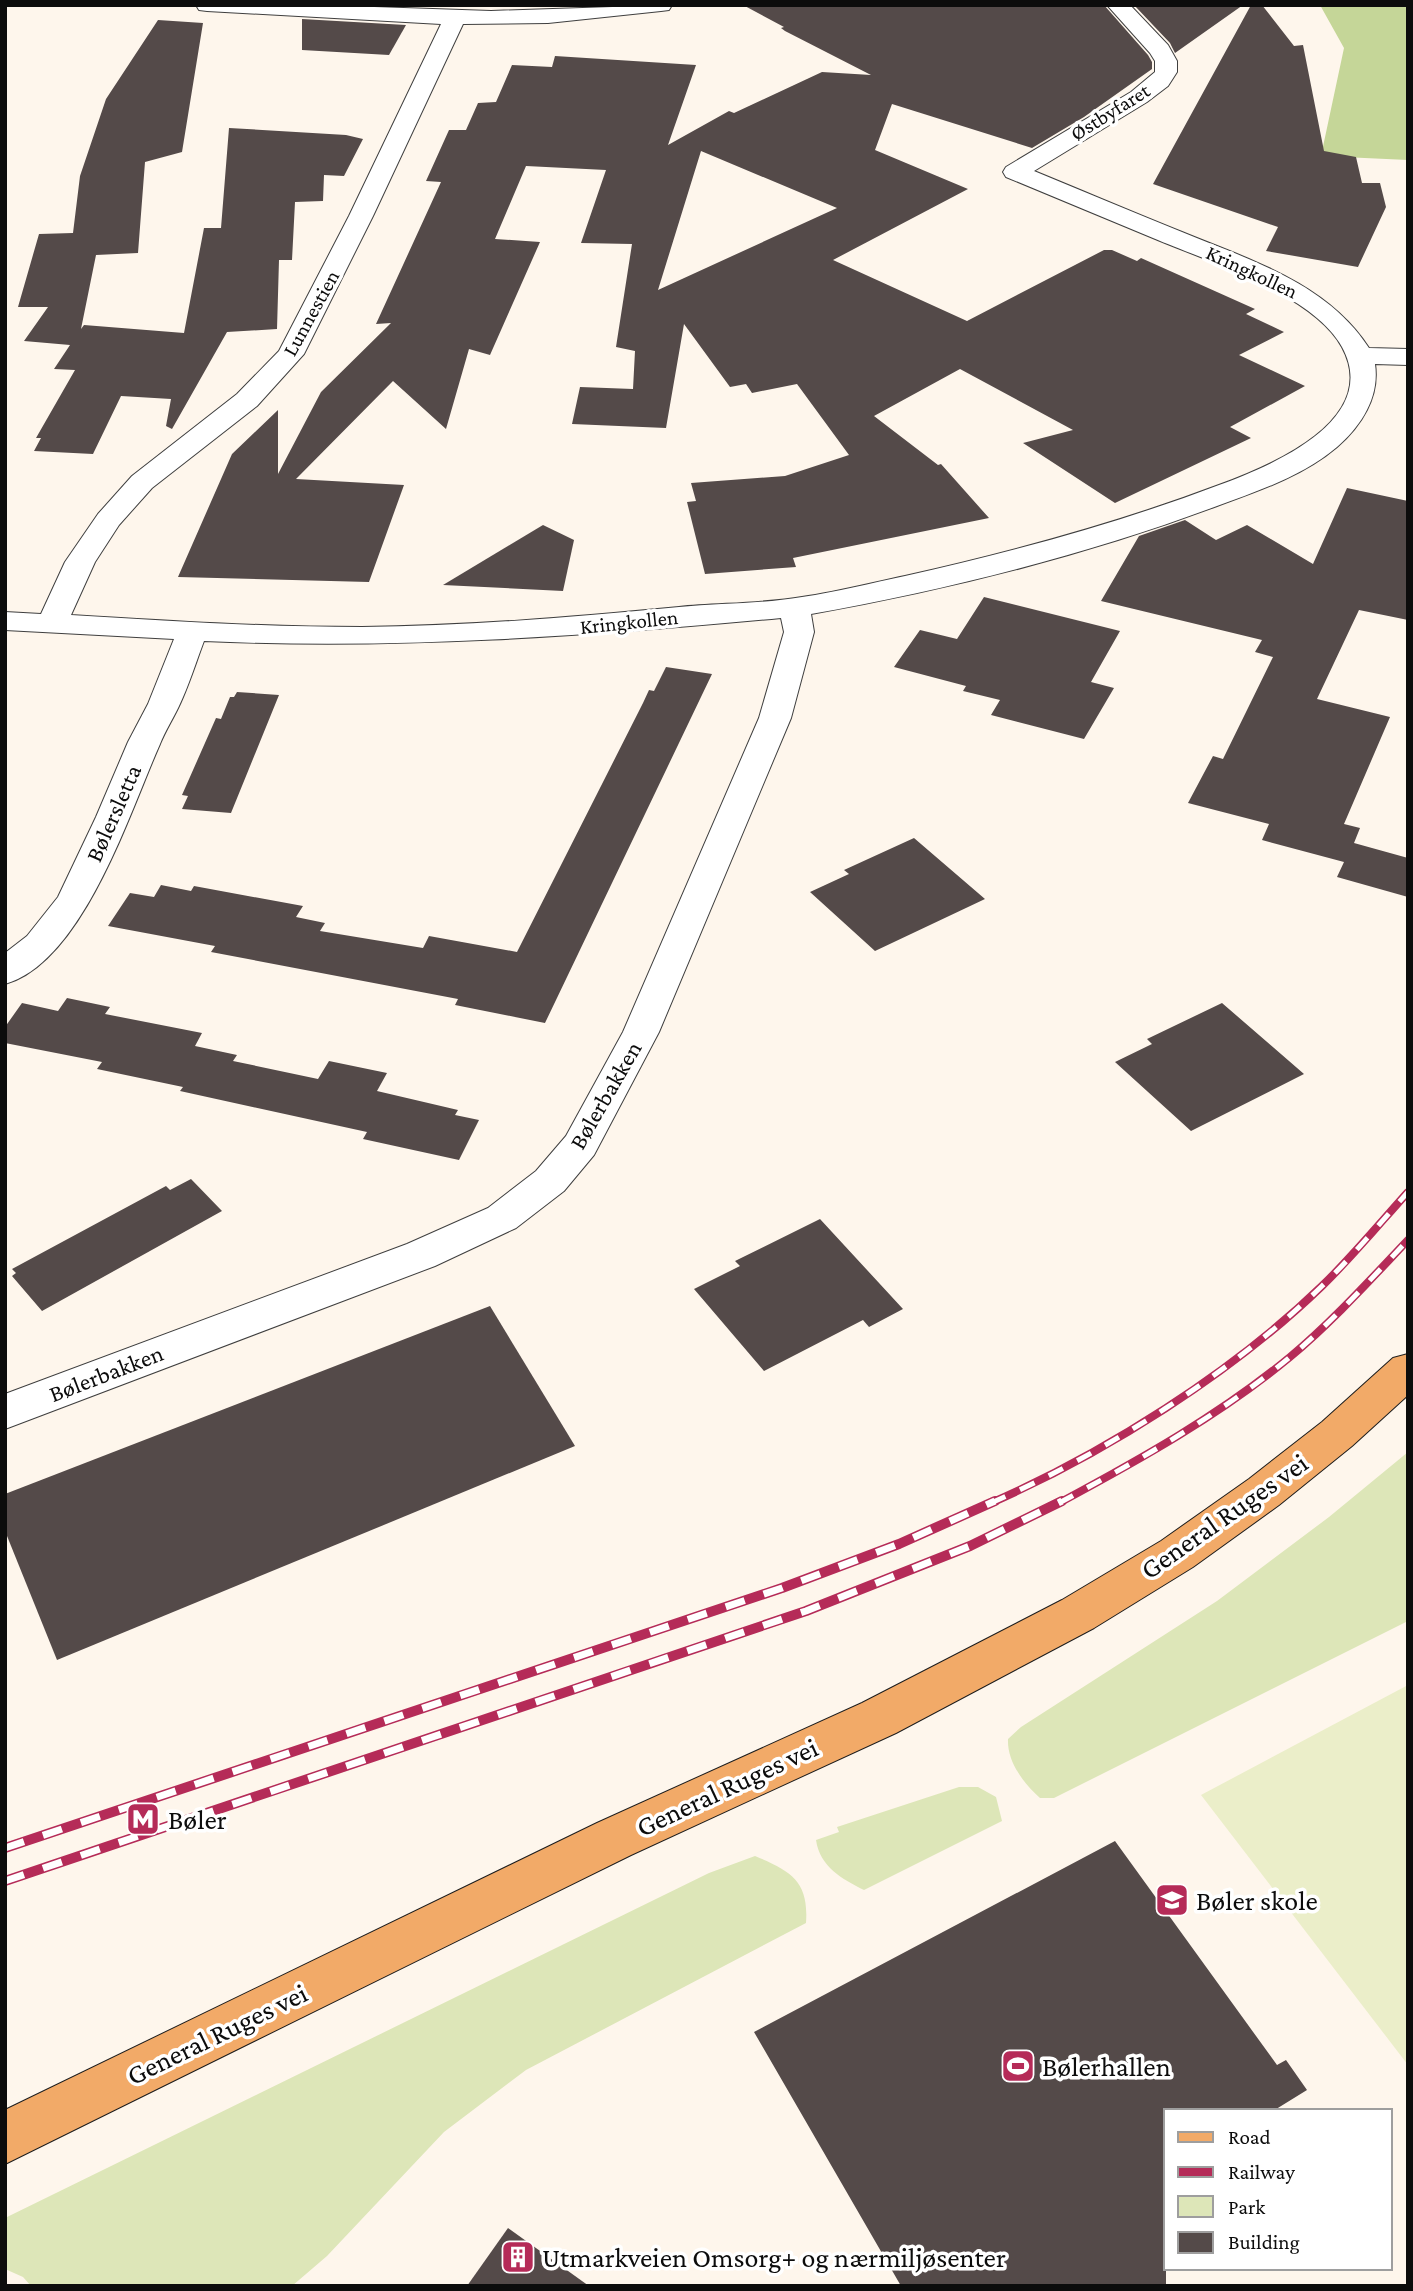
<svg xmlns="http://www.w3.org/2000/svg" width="1413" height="2291" font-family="'Crimson Pro',serif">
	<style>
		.green { fill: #dde6b8 }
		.forest { fill: #c5d698 }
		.pitch { fill: #ebeec9 }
		.building { fill: #544a49; fill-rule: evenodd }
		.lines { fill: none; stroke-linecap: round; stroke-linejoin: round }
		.minor-casing { stroke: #3f3f3f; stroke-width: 2 }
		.major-casing { stroke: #1d1d1d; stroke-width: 2 }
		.minor { fill: #fff; fill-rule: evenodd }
		.major { fill: #f2aa68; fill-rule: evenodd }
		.rail-far1-casing { stroke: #b52b58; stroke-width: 8 }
		.rail-casing { stroke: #b52b58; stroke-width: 10 }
		.rail-far1 { stroke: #fff; stroke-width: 5; stroke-dasharray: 16; stroke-linecap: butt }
		.rail { stroke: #fff; stroke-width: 7; stroke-dasharray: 20; stroke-linecap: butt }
		.labels { text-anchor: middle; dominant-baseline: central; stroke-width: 7; stroke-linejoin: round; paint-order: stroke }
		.far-street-label { font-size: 21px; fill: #0c0c0c; stroke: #fff }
		.street-label { font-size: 24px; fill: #0c0c0c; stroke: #fff }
		.near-street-label { font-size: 28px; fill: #0c0c0c; stroke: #fff }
		.near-poi-label { font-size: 28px; fill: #0c0c0c; stroke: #fff; text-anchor: start }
	</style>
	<rect width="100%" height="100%" fill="#fef6ec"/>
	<!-- green -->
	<g class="green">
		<path d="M1408 1452V1621L1054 1798H1040C1024 1784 1007 1762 1008 1739L1021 1727 1217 1601 1329 1517Z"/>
		<path d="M959 1787H978L996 1797 1002 1821 864 1890C842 1879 820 1867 816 1840L839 1832 837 1827Z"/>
		<path d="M755 1856C791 1871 809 1881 806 1923L526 2070 444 2132 327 2256 292 2286H31L23 2277 5 2269V2218L709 1873Z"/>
	</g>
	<!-- forest -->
	<path class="forest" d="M1320 5H1408V160L1321 156 1344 48Z"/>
	<!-- pitch -->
	<path class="pitch" d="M1408 1685V2065L1201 1795Z"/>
	<!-- building -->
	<g class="building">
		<path d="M743 5H1104L1148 55 1152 62V69L1084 117 1032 148 892 104 875 150 968 189 833 260 967 321 1104 250H1112L1137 261 1141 258 1255 309 1246 314 1284 332 1239 355 1305 386 1230 427 1251 438 1115 503 1023 443 1073 430 960 369 874 416 938 465 941 464 989 518 793 558 796 567 705 574 687 502 696 501 691 483 785 476 849 455 797 384 752 393 746 384 730 387 684 324 666 428 572 424 580 387 633 389 635 351 616 347 632 244 581 243 606 170 526 166 495 239 540 242 490 355 469 349 446 429 393 381 296 479 404 485 369 582 178 577 232 454 278 410V474L321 392 391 323 376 324 441 182 426 181 449 130H466L478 103 496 102 512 65 552 67 555 56 696 65 668 145 729 111 734 113 822 72 871 75 785 31 781 28 784 27ZM701 151 837 208 658 290Z"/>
		<path d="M1134 5H1243L1175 53 1170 43Z"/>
		<path d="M1251 5H1262L1294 46 1303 45 1324 151 1356 157 1362 183H1380L1386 207 1358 267 1266 251 1278 227 1153 184Z"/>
		<path d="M302 19 406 25 389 55 302 50Z"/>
		<path d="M158 20 203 23 182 152 145 162 138 253 96 255 81 329 84 325 184 333 204 228H221L229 128 346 135 363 139 344 176 324 175 323 201 295 202 292 260H279L277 329 227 332 172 429 166 426 171 399 121 396 93 454 34 451 41 438H36L75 370 54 369 70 345 24 341 48 307H18L39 234 73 233 80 176 106 99Z"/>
		<path d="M1347 488 1408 501V620L1359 610 1317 699 1390 717 1344 824 1360 828 1354 843 1408 858V897L1337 877 1344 862 1262 840 1269 824 1188 803 1213 756 1223 759 1273 657 1255 652 1262 640 1101 601 1139 536 1185 520 1216 540 1247 525 1313 564Z"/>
		<path d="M543 525 574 540 563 591 443 585Z"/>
		<path d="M984 597 1120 631 1091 682 1114 688 1084 739 991 715 1000 700 963 691 966 686 894 667 920 630 957 639Z"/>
		<path d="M666 667 712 674 545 1023 455 1005 458 999 211 952 215 946 108 926 130 893 154 897 161 885 191 891 194 886 303 906 296 917 325 923 320 931 423 948 429 936 517 952 643 703 649 690 654 691Z"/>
		<path d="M237 692 279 695 231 813 182 809 188 796 182 795 216 718 221 719 230 697H234Z"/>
		<path d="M914 838 985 899 875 951 810 892 849 874 844 870Z"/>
		<path d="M67 998 110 1007 105 1014 202 1033 195 1046 237 1055 233 1061 318 1079 329 1061 387 1073 377 1091 458 1110 455 1115 479 1120 459 1160 363 1139 367 1132 180 1091 183 1087 97 1069 102 1062 5 1043V1027L22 1003 58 1011Z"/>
		<path d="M1222 1003 1304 1074 1191 1131 1115 1062 1152 1044 1147 1039Z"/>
		<path d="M191 1179 222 1211 42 1311 12 1276 16 1273 12 1269 166 1186 170 1190Z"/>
		<path d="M820 1219 903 1309 869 1327 863 1320 764 1371 694 1289 740 1266 735 1261Z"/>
		<path d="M490 1306 575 1446 57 1660 5 1531V1494Z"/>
		<path d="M1115 1841 1277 2065 1286 2060 1307 2090 1273 2111H1166V2286H901L754 2032Z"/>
		<path d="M508 2228 589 2286H467Z"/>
	</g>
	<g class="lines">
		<defs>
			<path id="minor" d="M196 5H316L491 11 672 5 669 10 661 11 548 23 463 24 373 216 304 354 257 406 152 488 119 525 95 562 71 615C168 621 265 627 362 627 468 626 573 617 679 607 720 603 761 604 802 597 837 592 871 583 905 576 1012 552 1116 524 1219 485 1271 466 1382 420 1342 347 1313 294 1207 261 1153 238 1104 218 1055 197 1006 177L1003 172 1006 167 1131 92 1155 72V61L1150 53 1107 5H1130L1168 45 1177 61V72L1168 86 1147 102 1034 171C1083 191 1132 212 1182 232 1250 260 1327 283 1369 348L1408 349V365L1375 364C1380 397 1361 426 1337 447 1303 476 1258 491 1217 506 1089 554 946 590 811 614L814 632 791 718 659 1032 594 1155 564 1191 516 1228 435 1266 5 1429V1394L407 1244 488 1208 536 1171 566 1136 623 1032 759 718 784 632 781 618C589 636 397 650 204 641 196 662 189 685 179 706 173 719 165 731 160 744 130 811 83 962 5 984V953L27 936 58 897 96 817 128 742 148 704 174 639 5 630V612L41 614 65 562 98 514 132 476 237 394 279 351 349 216 441 24 207 11 199 10Z"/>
			<path id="major" d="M1408 1354V1395L1352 1446 1279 1505 1193 1567 1094 1628 896 1733 631 1855 5 2164V2110L597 1823 862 1703 1062 1600 1161 1541 1249 1479 1322 1422 1393 1358Z"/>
		</defs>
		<!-- minor casing -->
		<use href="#minor" class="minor-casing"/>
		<!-- major casing -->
		<use href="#major" class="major-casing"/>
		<!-- minor -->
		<use href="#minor" class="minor"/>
		<!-- major -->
		<use href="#major" class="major"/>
		<defs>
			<g id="rail-far1">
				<path d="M991 1503C1105 1453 1232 1373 1322 1286 1352 1257 1380 1223 1408 1192"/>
				<path d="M1059 1503C1139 1460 1220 1415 1290 1357 1332 1322 1370 1280 1408 1240"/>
			</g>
			<g id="rail">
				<path d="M5 1848 782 1588 899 1544 995 1501"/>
				<path d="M5 1881 806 1611 970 1546 1062 1501"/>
			</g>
		</defs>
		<!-- rail-far1 casing -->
		<use href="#rail-far1" class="rail-far1-casing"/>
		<!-- rail casing -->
		<use href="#rail" class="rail-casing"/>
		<!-- rail-far1 -->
		<use href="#rail-far1" class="rail-far1"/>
		<!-- rail -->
		<use href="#rail" class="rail"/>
	</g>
	<!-- icons -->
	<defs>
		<symbol id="metro-square" viewBox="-11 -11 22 22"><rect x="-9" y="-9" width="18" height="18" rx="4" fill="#b52b58" stroke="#fff"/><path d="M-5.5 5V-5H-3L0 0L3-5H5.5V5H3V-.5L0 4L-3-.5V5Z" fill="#fff"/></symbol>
		<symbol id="school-square" viewBox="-11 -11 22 22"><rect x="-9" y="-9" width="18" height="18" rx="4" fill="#b52b58" stroke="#fff"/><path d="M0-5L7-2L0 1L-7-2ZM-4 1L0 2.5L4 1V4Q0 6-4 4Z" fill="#fff"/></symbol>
		<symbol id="stadium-square" viewBox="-11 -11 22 22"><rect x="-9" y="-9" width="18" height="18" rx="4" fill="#b52b58" stroke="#fff"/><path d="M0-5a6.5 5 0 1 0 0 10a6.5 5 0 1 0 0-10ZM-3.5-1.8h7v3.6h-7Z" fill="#fff"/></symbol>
		<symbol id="building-square" viewBox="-11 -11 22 22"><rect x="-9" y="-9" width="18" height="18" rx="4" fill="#b52b58" stroke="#fff"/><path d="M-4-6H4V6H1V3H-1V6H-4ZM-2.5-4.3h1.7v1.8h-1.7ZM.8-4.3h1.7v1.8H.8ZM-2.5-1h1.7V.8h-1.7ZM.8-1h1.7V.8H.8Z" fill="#fff"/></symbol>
	</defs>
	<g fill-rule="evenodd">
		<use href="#metro-square" x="124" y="1800" width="38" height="38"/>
		<use href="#school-square" x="1153" y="1881" width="38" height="38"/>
		<use href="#stadium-square" x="999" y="2047" width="38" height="38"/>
		<use href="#building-square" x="499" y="2238" width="38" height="38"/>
	</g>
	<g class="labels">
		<!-- far-street labels -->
		<g class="far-street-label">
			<text transform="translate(1110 112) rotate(-32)">Østbyfaret</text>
			<text transform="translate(1252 272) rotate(25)">Kringkollen</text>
			<text transform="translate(311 313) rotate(-61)">Lunnestien</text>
			<text transform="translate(629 622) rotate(-6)">Kringkollen</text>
		</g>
		<!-- street labels -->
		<g class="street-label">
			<text transform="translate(113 813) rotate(-66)">Bølersletta</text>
			<text transform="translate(605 1095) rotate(-60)">Bølerbakken</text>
			<text transform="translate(106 1373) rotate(-21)">Bølerbakken</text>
		</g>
		<!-- near-street labels -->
		<g class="near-street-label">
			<text transform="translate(1224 1516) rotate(-35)">General Ruges vei</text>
			<text transform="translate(727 1787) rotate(-25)">General Ruges vei</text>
			<text transform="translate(217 2034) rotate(-26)">General Ruges vei</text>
		</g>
		<!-- near-poi labels -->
		<g class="near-poi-label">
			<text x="168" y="1819">Bøler</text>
			<text x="1196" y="1900">Bøler skole</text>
			<text x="1042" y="2066">Bølerhallen</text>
			<text x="542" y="2257">Utmarkveien Omsorg+ og nærmiljøsenter</text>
		</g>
	</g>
	<!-- border -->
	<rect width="1413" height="2291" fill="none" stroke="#0c0c0c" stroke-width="14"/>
	<!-- legend -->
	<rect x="1164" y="2109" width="228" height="161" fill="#ffffff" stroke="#9e9e9e" stroke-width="2"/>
	<rect x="1178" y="2132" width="35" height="10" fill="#f2aa68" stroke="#9e9e9e" stroke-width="2"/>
	<text x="1228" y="2144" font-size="21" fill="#0c0c0c">Road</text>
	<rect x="1178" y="2167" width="35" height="10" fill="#b52b58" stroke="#9e9e9e" stroke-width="2"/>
	<text x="1228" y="2179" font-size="21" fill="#0c0c0c">Railway</text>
	<rect x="1178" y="2196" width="35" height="21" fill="#dde6b8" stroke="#9e9e9e" stroke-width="2"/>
	<text x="1228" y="2214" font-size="21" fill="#0c0c0c">Park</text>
	<rect x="1178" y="2232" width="35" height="21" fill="#544a49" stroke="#9e9e9e" stroke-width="2"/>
	<text x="1228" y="2249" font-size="21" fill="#0c0c0c">Building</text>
</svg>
